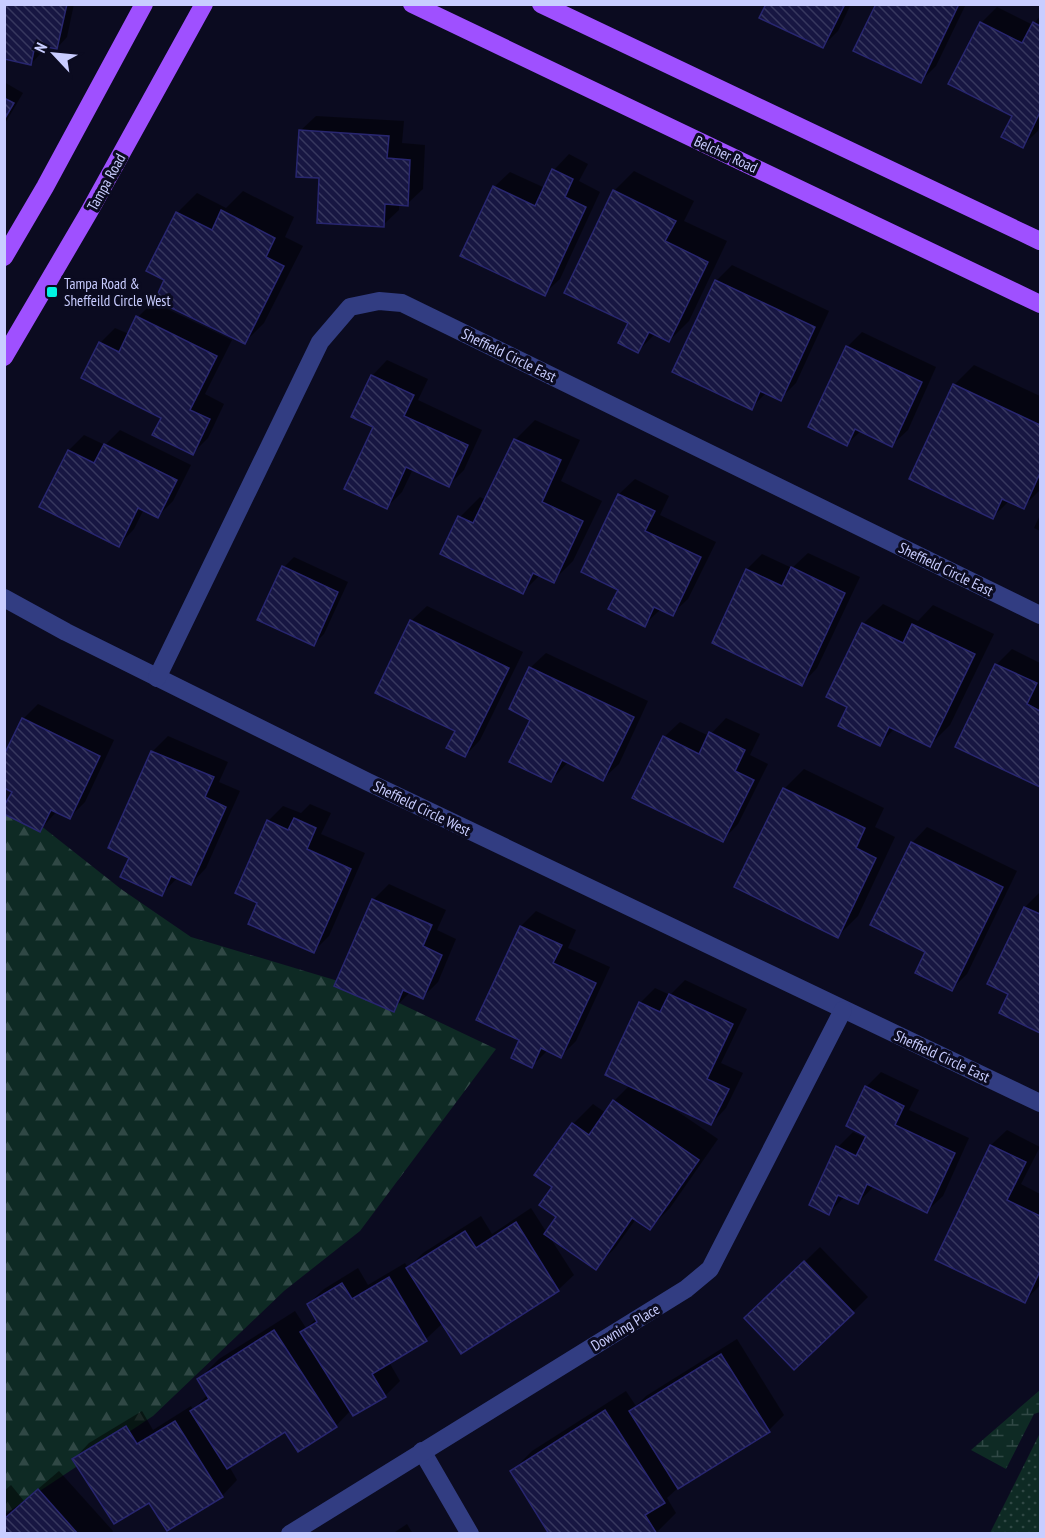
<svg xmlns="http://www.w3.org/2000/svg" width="1045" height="1538" font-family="'PT Sans Narrow',sans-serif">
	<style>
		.grass { fill: url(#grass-dots) }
		.forest { fill: url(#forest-firs) }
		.wetland { fill: url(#wetland-marsh) }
		.shadow { fill: #0007 }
		.building { fill: url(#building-back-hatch); stroke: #28266f; stroke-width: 1.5 }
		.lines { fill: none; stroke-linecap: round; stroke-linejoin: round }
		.minor { stroke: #323d82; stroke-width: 18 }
		.major { stroke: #9f50ff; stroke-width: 18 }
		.poi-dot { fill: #00f4e2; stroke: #0b0b20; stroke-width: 2 }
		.labels { text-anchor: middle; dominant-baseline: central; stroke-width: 6; stroke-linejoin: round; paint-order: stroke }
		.street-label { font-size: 15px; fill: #c9cdff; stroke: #0b0b20 }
		.poi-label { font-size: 15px; fill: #c9cdff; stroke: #0b0b20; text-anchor: start }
	</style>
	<defs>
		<pattern id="grass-dots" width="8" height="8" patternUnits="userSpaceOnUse" patternTransform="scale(1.5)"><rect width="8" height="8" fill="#0e2a24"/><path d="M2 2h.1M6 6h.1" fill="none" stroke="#304845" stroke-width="1.8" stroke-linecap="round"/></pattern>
		<pattern id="forest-firs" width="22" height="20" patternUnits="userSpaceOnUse" patternTransform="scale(1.5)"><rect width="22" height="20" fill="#0e2a24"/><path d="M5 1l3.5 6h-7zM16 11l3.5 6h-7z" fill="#304845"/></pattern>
		<pattern id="wetland-marsh" width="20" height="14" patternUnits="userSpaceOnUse" patternTransform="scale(1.5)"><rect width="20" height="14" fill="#0e2a24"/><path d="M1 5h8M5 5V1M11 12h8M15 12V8" fill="none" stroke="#304845"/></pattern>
		<pattern id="building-back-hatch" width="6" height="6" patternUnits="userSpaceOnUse" patternTransform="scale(1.5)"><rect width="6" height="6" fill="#171642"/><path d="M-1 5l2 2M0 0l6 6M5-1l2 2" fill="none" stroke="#37375e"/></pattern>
	</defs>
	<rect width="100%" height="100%" fill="#0b0b20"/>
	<!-- grass -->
	<path class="grass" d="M1040 1433V1533H990Z"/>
	<!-- forest -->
	<path class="forest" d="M5 804 21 810 121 889 191 937 378 993 496 1049 360 1231 284 1291 153 1416 5 1514Z"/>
	<!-- wetland -->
	<path class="wetland" d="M1040 1390V1412L1034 1414 1006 1469 971 1450Z"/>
	<!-- shadow -->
	<g class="shadow">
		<path d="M4 4H74L67 37 57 48 43 45 41 53 31 64Z"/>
		<path d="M767 4H851L838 31 823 46Z"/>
		<path d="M877 4H966L936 66 921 81Z"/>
		<path d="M997 7 1033 25 1040 16V125L1038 131 1022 146 1014 116 981 23Z"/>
		<path d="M4 82 23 93 4 125Z"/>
		<path d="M316 116 404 121 402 143 425 145 423 189 407 204 399 203V210L383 225 320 177 300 131Z"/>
		<path d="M569 154 588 164 579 181 600 192 560 279 544 294 494 187 510 172 545 188 554 170Z"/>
		<path d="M634 171 694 201 684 221 727 241 689 321 669 341 655 334 638 351 630 322 614 191Z"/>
		<path d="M243 191 294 217 285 237 303 246 264 323 244 343 166 279 177 213 197 193 226 208Z"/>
		<path d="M732 265 829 311 796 383 780 399 767 392 751 408 674 371 717 280Z"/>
		<path d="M153 302 232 340 205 394 224 404 208 438 192 454 100 343 115 328 129 334 138 317Z"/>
		<path d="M862 332 936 367 908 430 892 445 861 431 847 444V347Z"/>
		<path d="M387 360 428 379 418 400 482 430 464 470 449 485 413 469 402 492 387 507 375 426 372 376Z"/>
		<path d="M974 365 1040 396V490L1023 507 1009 501 993 517 954 385Z"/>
		<path d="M535 420 580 440 561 481 602 501 573 561 553 581 540 575 523 592 460 517 480 497 486 500 515 440Z"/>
		<path d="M120 430 191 465 173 501 158 516 144 509 134 529 119 545 69 450 84 435 105 445Z"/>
		<path d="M635 479 669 496 660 515 716 542 688 599 672 614 661 609 644 625 620 589 583 572 619 494Z"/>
		<path d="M1040 515V531L1034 528Z"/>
		<path d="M808 553 860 577 817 668 802 684 747 569 762 554 792 568Z"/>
		<path d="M294 557 348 582 324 634 313 645 284 567Z"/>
		<path d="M883 604 918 621 933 605 994 634 950 725 930 745 895 728 880 744 849 706 863 624Z"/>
		<path d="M427 606 523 652 480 740 465 756 457 730 411 621Z"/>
		<path d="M1012 649 1040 663V786L957 746 997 664Z"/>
		<path d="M546 653 648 701 619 764 603 779 568 762 551 781 532 719 530 668Z"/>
		<path d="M38 704 114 740 85 802 70 817 57 811 40 830 14 791 23 719Z"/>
		<path d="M726 718 760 734 750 755 768 764 738 824 723 840 664 737 680 722 709 736Z"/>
		<path d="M168 736 228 762 219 782 240 791 206 868 191 884 178 877 162 894 131 857 152 752Z"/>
		<path d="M804 769 884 808 875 827 895 837 858 916 838 936 784 789Z"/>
		<path d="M310 804 331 813 321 834 365 853 329 936 313 952 259 902 268 821 283 806 301 813Z"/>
		<path d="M927 827 1017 871 967 974 952 989 927 951 912 843Z"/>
		<path d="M389 884 446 910 437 930 456 939 438 982 423 997 410 992 393 1010 373 900Z"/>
		<path d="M1040 892V1031L1001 1013 1010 993 989 983 1025 907Z"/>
		<path d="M536 911 576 930 568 948 610 967 576 1041 561 1056 548 1050 532 1066 521 1039V926Z"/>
		<path d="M685 980 747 1009 721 1063 743 1073 726 1108 711 1124 672 1105 671 1107 718 1139 670 1208 650 1228 636 1219 615 1248 595 1268 549 1236 574 1275 558 1290 461 1352 443 1323 426 1339 389 1362 400 1381 385 1396 351 1410 336 1426 286 1430 229 1466 237 1480 222 1496 150 1501 74 1459 89 1443 142 1411 153 1430 191 1406 193 1410 208 1394 199 1379 219 1359 295 1311 306 1328 317 1318 308 1304 324 1289 358 1268 368 1285 405 1263 408 1268 423 1253 481 1216 492 1234 531 1208 547 1233 558 1216 554 1187 573 1124 593 1104 606 1113 614 1101 630 1085 640 1003 655 988 670 995Z"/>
		<path d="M881 1072 919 1090 909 1110 969 1138 943 1196 927 1211 874 1186 858 1203 844 1197 829 1213 838 1147 853 1132 866 1138V1087Z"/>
		<path d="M1007 1130 1040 1147 1021 1184 1040 1194V1285L1025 1301 937 1259 991 1145Z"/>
		<path d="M820 1247 868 1297 853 1312 762 1303Z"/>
		<path d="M737 1339 784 1415 769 1430 679 1487 667 1498 676 1513 655 1534 512 1471 532 1451 626 1391 636 1406 646 1396Z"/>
		<path d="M59 1471 113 1531 111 1534H4V1491L11 1485 24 1501Z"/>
		<path d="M407 1524 413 1534H392Z"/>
	</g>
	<!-- building -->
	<g class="building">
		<path d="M4 4H67L57 49 35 45 31 65 4 59Z"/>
		<path d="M766 4H845L823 48 759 18Z"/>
		<path d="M876 4H959L921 83 853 51Z"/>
		<path d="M980 22 1022 43 1033 22 1040 26V112L1023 148 1001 137 1012 116 948 84Z"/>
		<path d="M4 98 14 103 4 120Z"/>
		<path d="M299 130 389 136 387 158 410 160 408 206 385 204 384 227 317 223 319 178 296 177Z"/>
		<path d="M552 169 573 179 565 197 586 207 545 296 460 256 493 186 535 206Z"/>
		<path d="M613 190 676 221 665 241 708 262 669 342 649 332 638 353 618 343 628 323 564 293Z"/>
		<path d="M221 210 275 238 266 257 284 266 245 344 155 300 164 280 146 271 176 212 212 230Z"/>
		<path d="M715 280 815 327 781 401 760 391 752 410 672 372Z"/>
		<path d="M136 316 217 356 190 410 210 419 193 455 152 435 161 418 81 378 99 342 119 352Z"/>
		<path d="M846 346 922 382 892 447 855 429 847 446 808 427Z"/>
		<path d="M371 375 414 395 404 416 468 445 449 487 406 467 387 509 344 489 373 427 351 417Z"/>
		<path d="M953 384 1040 425V473L1024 509 1002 499 993 519 909 479Z"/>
		<path d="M514 439 561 460 542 502 583 521 554 583 533 573 523 594 440 554 458 516 473 523Z"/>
		<path d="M104 444 177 480 158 518 138 508 119 547 39 507 68 450 94 463Z"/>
		<path d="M618 494 655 511 645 531 701 557 673 616 654 607 645 627 608 609 618 590 581 572Z"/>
		<path d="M282 566 338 592 314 646 257 620Z"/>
		<path d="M791 567 845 593 802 686 712 643 746 569 782 586Z"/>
		<path d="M410 620 509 668 465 757 446 748 455 731 375 693Z"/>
		<path d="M862 623 903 643 912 624 975 654 930 747 889 727 880 746 838 726 847 707 826 697Z"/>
		<path d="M995 664 1037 683 1027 704 1040 711V787L955 747Z"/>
		<path d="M529 667 634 717 603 781 562 760 551 782 509 762 530 720 509 709Z"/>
		<path d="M22 718 100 756 70 819 51 810 40 832 4 814V806L12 792 4 788V755Z"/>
		<path d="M709 732 745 750 735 771 754 780 723 842 632 798 663 736 699 754Z"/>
		<path d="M151 751 214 777 205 797 226 807 191 885 171 876 162 896 120 877 129 858 108 848Z"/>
		<path d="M783 788 865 828 856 848 876 858 838 938 734 887Z"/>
		<path d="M294 818 316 828 307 849 351 869 314 953 248 924 257 903 235 893 267 820 288 830Z"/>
		<path d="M911 842 1003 887 952 991 915 973 925 952 870 925Z"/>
		<path d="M372 899 432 925 423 946 442 955 423 999 403 990 394 1012 334 986Z"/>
		<path d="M1024 907 1040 914V1033L999 1013 1008 994 987 984Z"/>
		<path d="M520 926 562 945 553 963 596 983 561 1058 541 1048 532 1068 511 1058 519 1040 476 1020Z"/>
		<path d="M669 994 733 1024 707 1079 729 1089 711 1125 605 1075 639 1002 660 1012Z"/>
		<path d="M865 1086 904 1106 895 1125 955 1153 927 1213 867 1184 858 1204 838 1195 829 1215 809 1205 836 1146 856 1156 866 1136 846 1126Z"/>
		<path d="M613 1100 699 1160 650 1230 632 1218 596 1270 544 1234 556 1217 539 1205 552 1187 534 1175 572 1123 589 1135Z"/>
		<path d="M990 1145 1026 1162 1007 1200 1040 1216V1271L1025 1303 935 1260Z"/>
		<path d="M516 1222 559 1291 461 1354 406 1268 465 1231 476 1248Z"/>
		<path d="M804 1261 854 1313 794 1370 744 1318Z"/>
		<path d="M389 1277 427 1341 372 1374 386 1397 353 1416 300 1332 317 1322 307 1304 342 1283 352 1299Z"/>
		<path d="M274 1330 337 1427 298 1452 285 1432 227 1469 190 1411 209 1399 197 1379Z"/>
		<path d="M721 1354 770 1432 678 1489 629 1411Z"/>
		<path d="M605 1410 665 1503 645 1515 657 1534H549L510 1471Z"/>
		<path d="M175 1421 223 1497 167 1531 149 1503 114 1524 72 1459 126 1426 137 1444Z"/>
		<path d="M38 1489 78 1534H4V1519Z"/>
	</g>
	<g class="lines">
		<!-- minor -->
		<g class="minor">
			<path d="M4 598 66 632 368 782 1040 1103"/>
			<path d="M157 678 320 342 350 307 379 301 402 303 1040 615"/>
			<path d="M422 1451 470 1534"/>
			<path d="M290 1534 686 1289 710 1269 843 1010"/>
		</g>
		<!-- major -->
		<g class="major">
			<path d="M412 4 1040 304"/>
			<path d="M541 4 1040 241"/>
			<path d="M4 257 45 187 144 4"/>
			<path d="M4 357 89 212 204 4"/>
		</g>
	</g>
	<!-- markers -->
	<rect class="poi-dot" x="46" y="286" width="12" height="12" rx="3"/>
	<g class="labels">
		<!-- street labels -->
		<g class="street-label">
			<text transform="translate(726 154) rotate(25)">Belcher Road</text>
			<text transform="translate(106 182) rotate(-61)">Tampa Road</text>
			<text transform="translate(509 355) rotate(26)">Sheffield Circle East</text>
			<text transform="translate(946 569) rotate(26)">Sheffield Circle East</text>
			<text transform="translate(422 808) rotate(26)">Sheffield Circle West</text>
			<text transform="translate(942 1056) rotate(25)">Sheffield Circle East</text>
			<text transform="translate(625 1327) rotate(-31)">Downing Place</text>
		</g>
		<!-- poi labels -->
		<g class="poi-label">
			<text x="64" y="283">Tampa Road &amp;<tspan x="64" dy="17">Sheffeild Circle West</tspan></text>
		</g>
	</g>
	<!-- border -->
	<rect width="1045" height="1538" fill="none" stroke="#c9cdff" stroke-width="12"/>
	<!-- north arrow -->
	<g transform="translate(54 54) rotate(296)" stroke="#0b0b20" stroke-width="4.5" paint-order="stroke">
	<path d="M0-4.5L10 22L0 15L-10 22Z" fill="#c9cdff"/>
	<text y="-9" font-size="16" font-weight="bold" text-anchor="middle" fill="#c9cdff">N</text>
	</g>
</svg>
